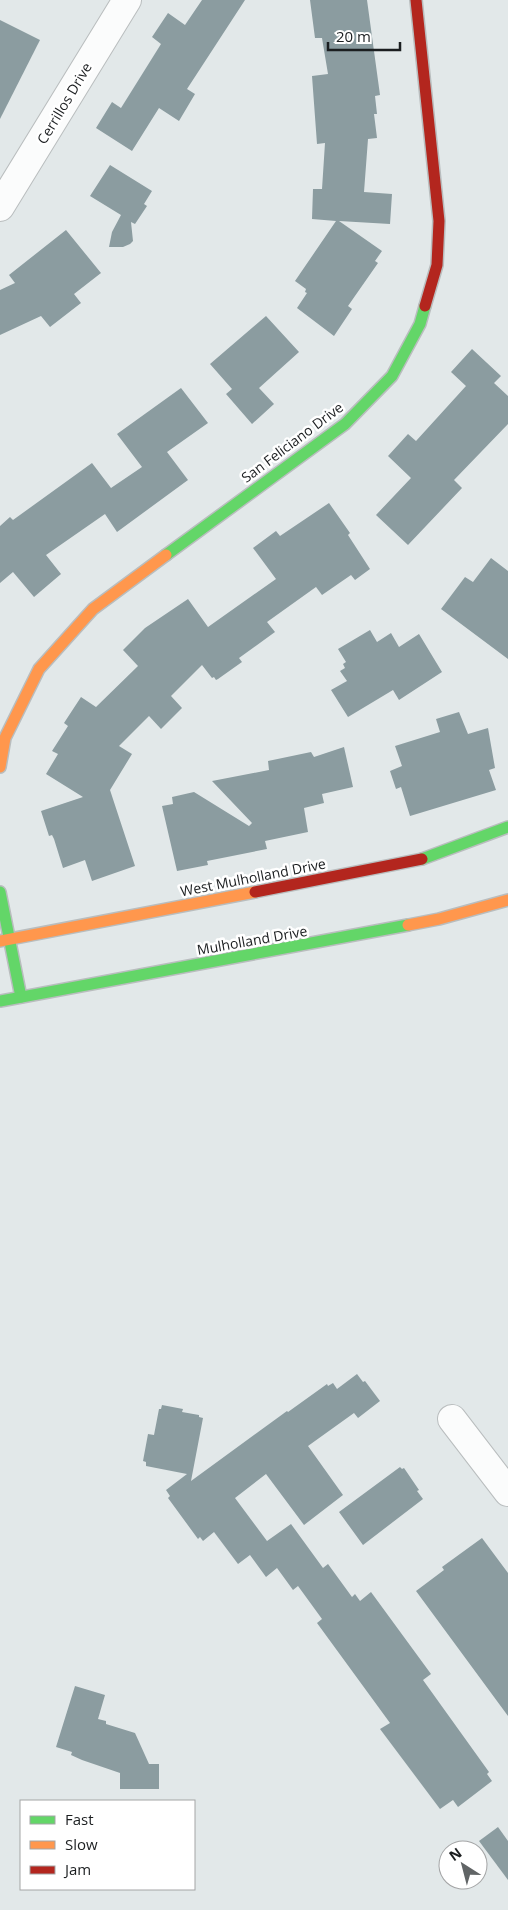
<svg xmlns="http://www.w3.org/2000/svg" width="508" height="1910" font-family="'Open Sans',sans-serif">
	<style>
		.building { fill: #8b9ca0 }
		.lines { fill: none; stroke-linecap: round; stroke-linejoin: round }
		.street-casing { stroke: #b9bdbe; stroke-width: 30 }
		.fast-casing { stroke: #b9bdbe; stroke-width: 14 }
		.slow-casing { stroke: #b9bdbe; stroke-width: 14 }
		.jam-casing { stroke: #b9bdbe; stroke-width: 14 }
		.street { stroke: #fbfcfc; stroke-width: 28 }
		.fast { stroke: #63d668; stroke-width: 11 }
		.slow { stroke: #ff974d; stroke-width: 11 }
		.jam { stroke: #b3261e; stroke-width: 11 }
		.labels { text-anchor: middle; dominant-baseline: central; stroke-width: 5; stroke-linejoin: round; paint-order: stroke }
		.street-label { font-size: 14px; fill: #1b1e20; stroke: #fff }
	</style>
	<rect width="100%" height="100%" fill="#e2e8e9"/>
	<!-- building -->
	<g class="building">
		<path d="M202 0H245L187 89 195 94 179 121 159 108 132 151 96 128 112 102 121 108 161 44 152 37 168 13 185 25Z"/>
		<path d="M310 0H367L380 95 375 96 377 114H374L377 138 368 139 364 192 392 194 390 224 339 221 382 251 375 261 378 263 348 306 352 309 334 336 297 308 307 293 305 292 306 289 295 281 336 221 312 219 313 189H322L325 143 317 144 312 76 328 74 322 38H315Z"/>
		<path d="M0 20 40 40 0 119Z"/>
		<path d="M110 165 152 191 144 204 147 206 135 224 131 222 133 241 130 244 123 247H109L112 232 121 215 90 196Z"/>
		<path d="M66 230 101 273 74 294 81 303 50 327 41 316 0 335V290L15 283 9 275Z"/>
		<path d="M266 316 299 352 259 388 274 404 252 424 226 394 232 389 210 364Z"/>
		<path d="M472 349 501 376 494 383 508 396V424L454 480 462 488 408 545 376 515 411 478 388 456 408 434 416 441 466 386 451 372Z"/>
		<path d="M181 388 208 423 167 452 188 480 117 532 105 514 46 555 61 574 34 597 13 572 0 583V526L10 517 13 520 92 463 111 488 142 467 117 434Z"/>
		<path d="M329 503 350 533 348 535 370 569 355 580 351 575 322 595 316 587 267 622 275 632 239 658 242 662 218 679 216 680 214 677 212 678 202 665 171 696 182 708 161 729 149 716 119 746 132 754 110 790 135 866 92 881 85 860 63 868 54 839 52 835 49 836 41 811 83 797 46 774 58 754 52 751 68 726 64 723 81 697 96 707 138 666 123 650 145 628 188 599 208 627 276 579 253 548 276 531 280 536Z"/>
		<path d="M491 558 508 571V659L441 609 465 577 473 582Z"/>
		<path d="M370 630 377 642 391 633 399 647 419 634 442 672 399 700 393 690 348 717 331 690 347 681 340 671 345 668 343 664 346 662 338 649Z"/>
		<path d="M459 712 468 734 488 728 495 768 489 770 496 790 410 816 401 787 396 789 390 771 402 766 395 746 440 732 436 719Z"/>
		<path d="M344 747 353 787 322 794 324 803 304 808 308 832 265 841 267 849 207 861 208 865 177 871 162 806 173 804 172 797 194 792 249 826 252 823 212 781 269 770 268 761 311 752 314 757Z"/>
		<path d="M357 1374 363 1382 365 1381 380 1401 358 1418 354 1413 308 1446 343 1495 304 1525 266 1474 235 1498 267 1541 291 1524 323 1568 328 1564 352 1597 355 1594 360 1601 371 1592 431 1674 423 1680 489 1772 487 1774 492 1781 458 1807 453 1800 440 1809 380 1729 390 1723 317 1623 322 1619 298 1586 293 1590 277 1568 266 1577 250 1555 238 1564 214 1532 203 1541 200 1537 198 1539 168 1498 170 1496 166 1490 187 1474 146 1466V1462L143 1461 148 1434 154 1435 159 1409H161L162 1405 183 1409 182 1412 199 1415V1417L203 1418 191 1481 287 1411 288 1412 327 1384 328 1386 333 1383 337 1389Z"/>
		<path d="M400 1467 402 1469 404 1468 419 1490 417 1491 423 1499 363 1545 339 1512Z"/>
		<path d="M482 1538 508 1573V1716L416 1591 444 1570 442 1567Z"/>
		<path d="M75 1686 105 1695 98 1719 106 1721V1724L135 1733 149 1764H159V1789H120V1773L82 1760 71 1755 72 1752 56 1747Z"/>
		<path d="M498 1827 508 1841V1880L479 1841Z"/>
	</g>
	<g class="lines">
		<defs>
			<g id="street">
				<path d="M0 207 127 0"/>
				<path d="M452 1419 508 1492"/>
			</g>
			<g id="fast">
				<path d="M166 555 345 424 392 376 420 324 425 306"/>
				<path d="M422 859 508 827"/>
				<path d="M0 892 21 997"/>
				<path d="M0 1001 408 925"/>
			</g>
			<g id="slow">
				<path d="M0 767 5 738 39 669 93 609 166 555"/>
				<path d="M408 925 439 919 508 900"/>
				<path d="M0 941 255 892"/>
			</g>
			<g id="jam">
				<path d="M416 0 439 221 437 265 425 306"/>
				<path d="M255 892 422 859"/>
			</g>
		</defs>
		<!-- street casing -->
		<use href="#street" class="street-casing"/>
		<!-- fast casing -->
		<use href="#fast" class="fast-casing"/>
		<!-- slow casing -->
		<use href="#slow" class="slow-casing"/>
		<!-- jam casing -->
		<use href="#jam" class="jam-casing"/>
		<!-- street -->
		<use href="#street" class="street"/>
		<!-- fast -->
		<use href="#fast" class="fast"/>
		<!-- slow -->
		<use href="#slow" class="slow"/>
		<!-- jam -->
		<use href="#jam" class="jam"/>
	</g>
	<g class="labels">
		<!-- street labels -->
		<g class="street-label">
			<text transform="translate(64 103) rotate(-59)">Cerrillos Drive</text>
			<text transform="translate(292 442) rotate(-37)">San Feliciano Drive</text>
			<text transform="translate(253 877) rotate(-11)">West Mulholland Drive</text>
			<text transform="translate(252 940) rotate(-10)">Mulholland Drive</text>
		</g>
	</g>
	<!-- legend -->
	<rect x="20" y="1800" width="175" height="90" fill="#ffffff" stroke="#a4a5a6"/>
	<rect x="30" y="1816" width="25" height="8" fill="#63d668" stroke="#a4a5a6"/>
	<text x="65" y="1825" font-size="15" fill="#1b1e20">Fast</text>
	<rect x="30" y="1841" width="25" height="8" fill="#ff974d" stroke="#a4a5a6"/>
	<text x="65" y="1850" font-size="15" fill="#1b1e20">Slow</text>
	<rect x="30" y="1866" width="25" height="8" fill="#b3261e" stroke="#a4a5a6"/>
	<text x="65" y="1875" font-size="15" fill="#1b1e20">Jam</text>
	<!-- north arrow -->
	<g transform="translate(463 1865) rotate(324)"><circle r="24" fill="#ffffff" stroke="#a4a5a6"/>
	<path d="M0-4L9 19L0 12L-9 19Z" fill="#616566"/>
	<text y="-8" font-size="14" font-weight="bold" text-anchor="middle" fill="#1b1e20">N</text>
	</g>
	<!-- scale -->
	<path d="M328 42v8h72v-8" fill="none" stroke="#1b1e20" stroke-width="2.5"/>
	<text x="336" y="42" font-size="15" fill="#1b1e20" stroke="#ffffff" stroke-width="4" paint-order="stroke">20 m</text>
</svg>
